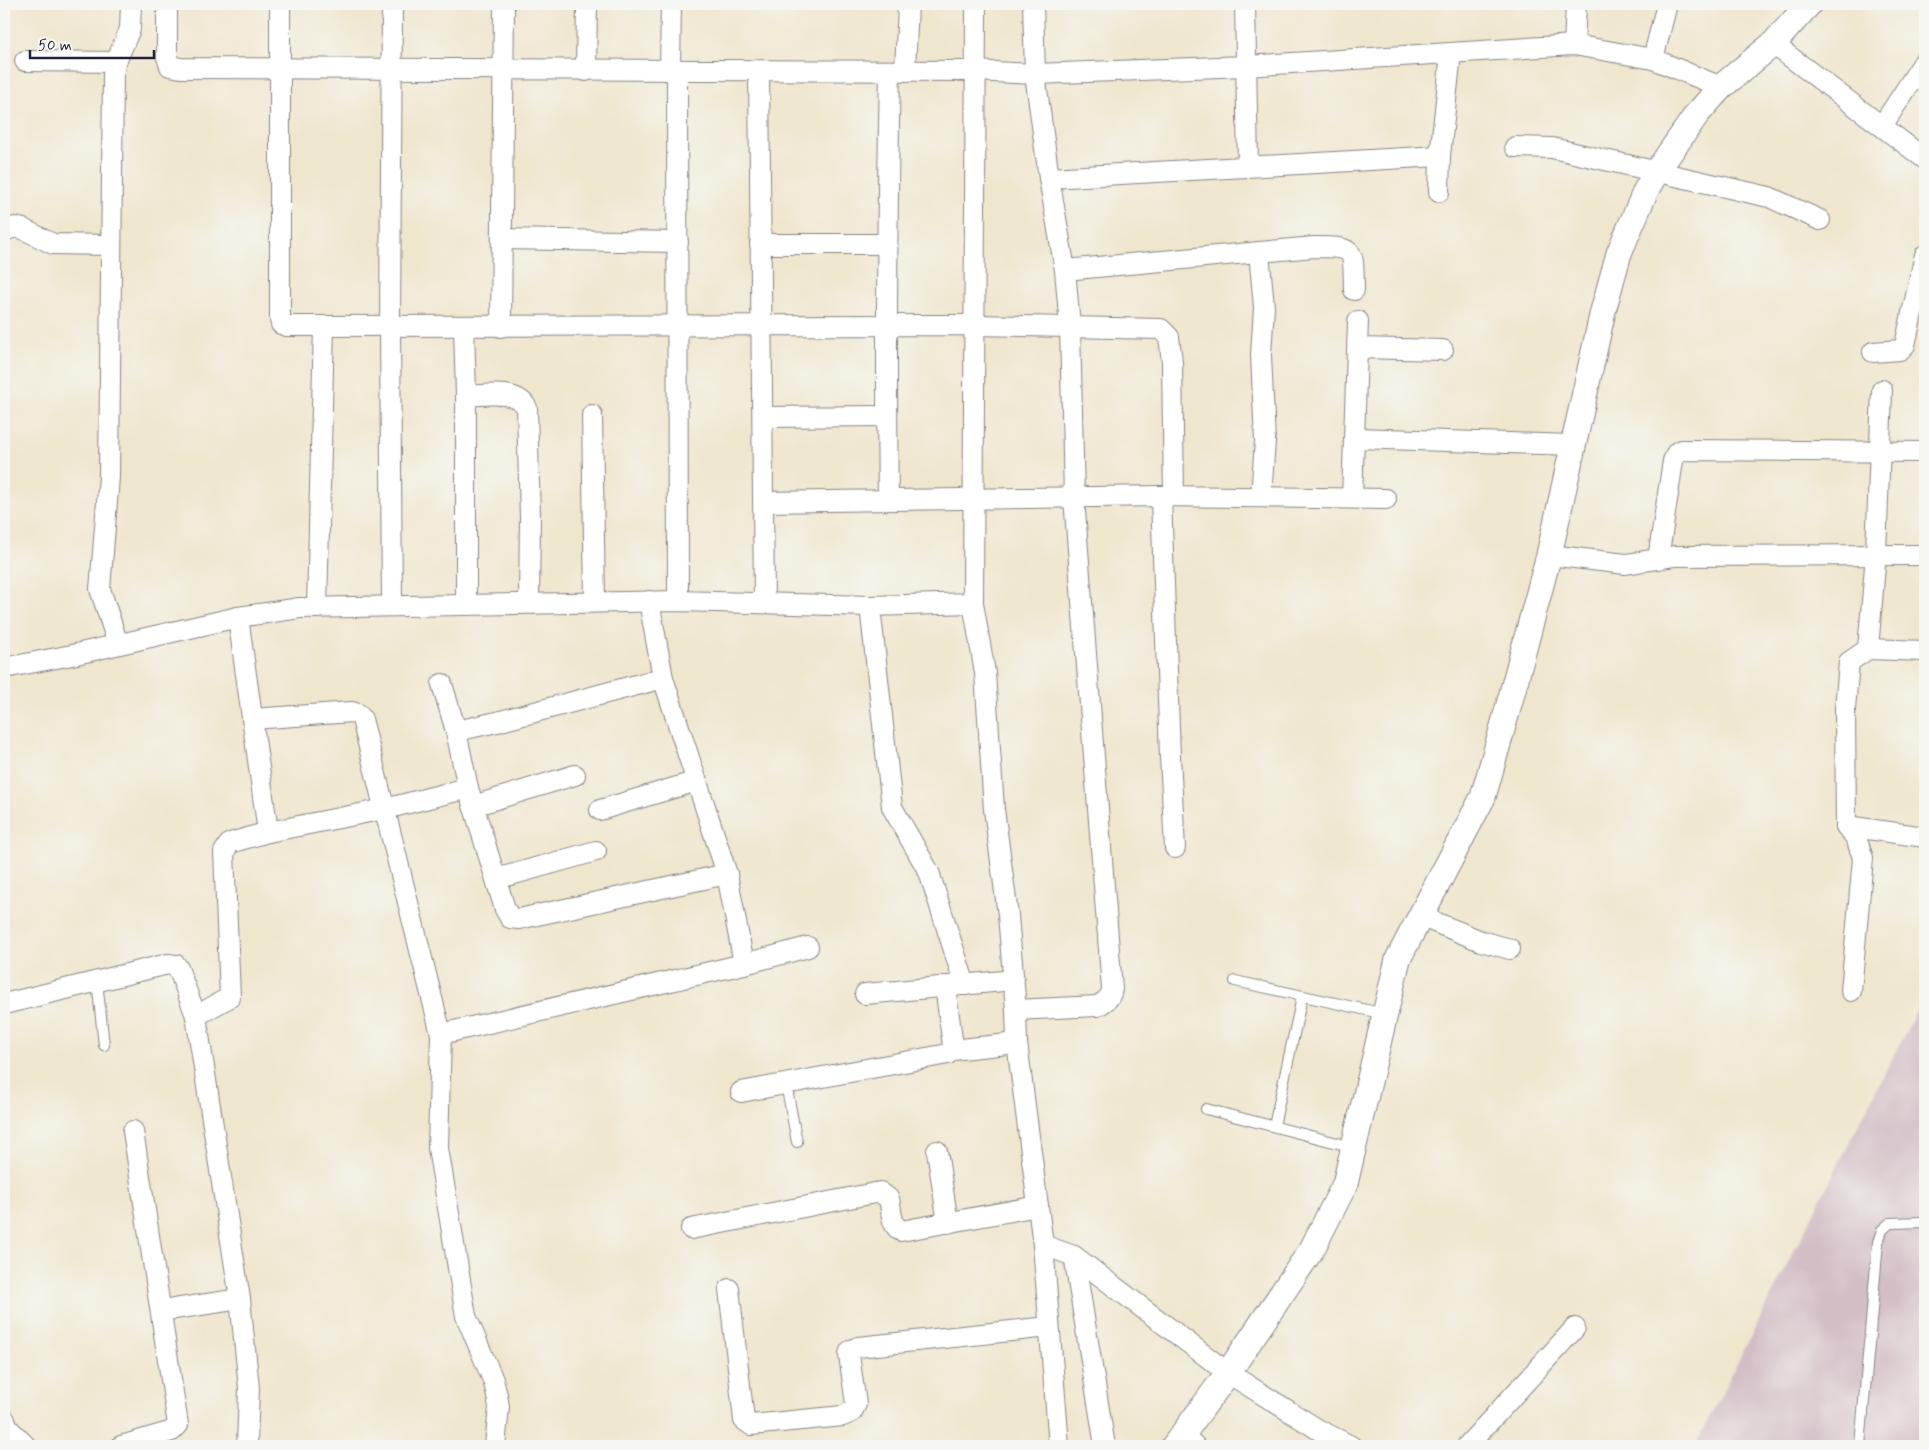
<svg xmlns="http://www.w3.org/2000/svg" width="1929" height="1450" font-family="Mynerve,sans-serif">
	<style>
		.industrial { fill: #d2bec5 }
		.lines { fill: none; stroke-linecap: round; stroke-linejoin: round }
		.service-casing { stroke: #888484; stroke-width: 12 }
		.minor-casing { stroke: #888484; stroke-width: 22 }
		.tertiary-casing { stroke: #888484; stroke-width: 27 }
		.service { stroke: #fff; stroke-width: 10 }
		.minor { stroke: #fff; stroke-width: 20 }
		.tertiary { stroke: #fff; stroke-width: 25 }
	</style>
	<rect width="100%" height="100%" fill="#f6f6f2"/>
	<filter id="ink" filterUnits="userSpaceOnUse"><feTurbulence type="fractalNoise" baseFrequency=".02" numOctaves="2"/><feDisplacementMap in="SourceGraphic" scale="10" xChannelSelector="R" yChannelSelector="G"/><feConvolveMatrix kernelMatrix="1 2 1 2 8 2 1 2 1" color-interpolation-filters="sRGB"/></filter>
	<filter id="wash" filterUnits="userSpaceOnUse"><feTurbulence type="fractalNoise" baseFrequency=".0096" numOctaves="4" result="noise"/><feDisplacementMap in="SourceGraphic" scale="20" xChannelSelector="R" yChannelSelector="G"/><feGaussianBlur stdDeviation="1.12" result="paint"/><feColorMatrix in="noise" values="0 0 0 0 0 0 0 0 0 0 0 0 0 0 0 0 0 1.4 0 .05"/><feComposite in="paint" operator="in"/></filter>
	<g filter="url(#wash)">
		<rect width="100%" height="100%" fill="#efe6ce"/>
		<!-- industrial -->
		<path class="industrial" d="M1925 994V1446H1695Z"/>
	</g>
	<g filter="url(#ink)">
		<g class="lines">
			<defs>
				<g id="service">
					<path d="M97 981 104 1045"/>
					<path d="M1235 981 1385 1014"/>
					<path d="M786 1084 797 1142"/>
					<path d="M1206 1109 1353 1147"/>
					<path d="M1274 1126 1302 997"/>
					<path d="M1860 1446 1878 1242 1882 1230 1890 1223 1925 1222"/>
				</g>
				<g id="minor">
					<path d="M167 4V57L170 66 181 68 975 71 1035 74 1246 66 1574 45 1653 59 1721 87"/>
					<path d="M280 4V319L281 324 286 326 974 325 1161 329 1169 337 1172 362 1174 496"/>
					<path d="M976 4 973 603 985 673 994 809 1008 915 1016 1010 1017 1043 1043 1245 1059 1446"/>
					<path d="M1245 4 1248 166"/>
					<path d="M1773 44 1925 159"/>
					<path d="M1574 45 1576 4"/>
					<path d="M1653 59 1667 4"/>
					<path d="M25 61 116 62"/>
					<path d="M586 71 587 4"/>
					<path d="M670 71 671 4"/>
					<path d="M677 71 678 601"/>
					<path d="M759 71 764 602"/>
					<path d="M905 71 908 4"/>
					<path d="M1882 126 1925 60"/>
					<path d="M1515 147 1552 148 1769 197 1820 220"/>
					<path d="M1049 178 1440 156"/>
					<path d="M1439 192 1440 156 1451 54"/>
					<path d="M4 231 15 227 23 229 53 244 111 245"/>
					<path d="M502 239 678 242"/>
					<path d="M760 244H886"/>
					<path d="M1259 252 1264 307 1261 355 1265 441 1261 497"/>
					<path d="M1065 270 1314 247C1357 247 1353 249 1354 290"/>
					<path d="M464 327 466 396V604"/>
					<path d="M501 327 504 4"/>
					<path d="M1358 348 1443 350"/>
					<path d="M1873 352 1900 350 1905 345 1925 255"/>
					<path d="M466 396C485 395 517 389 527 408L530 518 529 603"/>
					<path d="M592 415 595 602"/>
					<path d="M763 417 887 416"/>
					<path d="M1355 438 1573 445"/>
					<path d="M1161 496 1170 757 1175 848"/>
					<path d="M1352 498 1358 321"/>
					<path d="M888 499C886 356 887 214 890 71"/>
					<path d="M764 502 1161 496 1386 499"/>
					<path d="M1549 555 1626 564 1675 556 1925 555"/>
					<path d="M1658 559 1673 461 1677 452 1682 450 1925 452"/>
					<path d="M649 601 663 678 727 874 744 964"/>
					<path d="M392 605 390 327 392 4"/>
					<path d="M870 606 892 807 929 872 965 985"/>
					<path d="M317 608 324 326"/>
					<path d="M238 617 268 832"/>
					<path d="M118 644 100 589 109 477 113 74 116 62 130 29 131 4"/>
					<path d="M1868 649 1925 651"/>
					<path d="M4 668 72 655 238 617 300 608 678 601 870 606 973 603"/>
					<path d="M442 684 456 731 468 788 505 909 510 918 519 919 727 874"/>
					<path d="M252 719 352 712 358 714 362 719 441 1034 438 1148 466 1316 493 1380 497 1395 499 1407 495 1446"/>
					<path d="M456 731 497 722 663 678"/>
					<path d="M473 806 575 775"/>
					<path d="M600 810 697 781"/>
					<path d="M1846 826 1925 837"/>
					<path d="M496 879 596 851"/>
					<path d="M1420 916 1481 941 1510 949"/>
					<path d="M1851 991 1863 858 1856 838 1846 826 1845 709 1849 662 1868 649 1876 554 1882 390"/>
					<path d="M865 994 1014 980"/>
					<path d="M4 1004 168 964 176 965 178 968 196 1016 240 1299 249 1388 247 1446"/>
					<path d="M1016 1010 1097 1006C1105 1002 1111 998 1112 989L1074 498 1070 326 1065 270 1049 178 1035 74 1033 4"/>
					<path d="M196 1016 230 997 224 852 230 843 268 832 385 809 468 788"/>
					<path d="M441 1034 744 964 808 947"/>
					<path d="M952 1050 1017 1043"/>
					<path d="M741 1092 948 1054 952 1050 953 1046 945 986"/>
					<path d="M937 1151 948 1223"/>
					<path d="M691 1229 880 1192 889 1199C892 1210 890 1225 901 1231L1038 1206"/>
					<path d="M1043 1245 1074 1256 1228 1373 1319 1430 1351 1446"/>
					<path d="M1074 1256 1105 1446"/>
					<path d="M729 1289 744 1420 751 1425 843 1416 852 1412 856 1404 849 1355 850 1351 858 1347 1049 1327"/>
					<path d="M161 1311 240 1299"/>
					<path d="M4 1418 8 1428 26 1446"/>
					<path d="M1182 1435 1195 1446"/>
					<path d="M121 1446 172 1431 178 1425 133 1131"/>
					<path d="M1467 1446 1575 1328"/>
				</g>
				<path id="tertiary" d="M1174 1446 1228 1373 1312 1249 1345 1184 1398 959 1483 797 1507 712 1549 555 1603 311 1619 253 1646 190 1657 171 1697 114 1721 87 1773 44 1809 4"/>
			</defs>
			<!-- service casing -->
			<use href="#service" class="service-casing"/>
			<!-- minor casing -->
			<use href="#minor" class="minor-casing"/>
			<!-- tertiary casing -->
			<use href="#tertiary" class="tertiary-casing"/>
			<!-- service -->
			<use href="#service" class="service"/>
			<!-- minor -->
			<use href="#minor" class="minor"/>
			<!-- tertiary -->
			<use href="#tertiary" class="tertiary"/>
		</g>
	</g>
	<!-- margin -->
	<rect width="1929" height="1450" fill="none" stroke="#f6f6f2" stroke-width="20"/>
	<!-- scale -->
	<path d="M30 50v8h124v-8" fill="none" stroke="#22223b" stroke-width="2.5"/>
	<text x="38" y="50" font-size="15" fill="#22223b" stroke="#f6f6f2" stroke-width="4" paint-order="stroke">50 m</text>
</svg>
